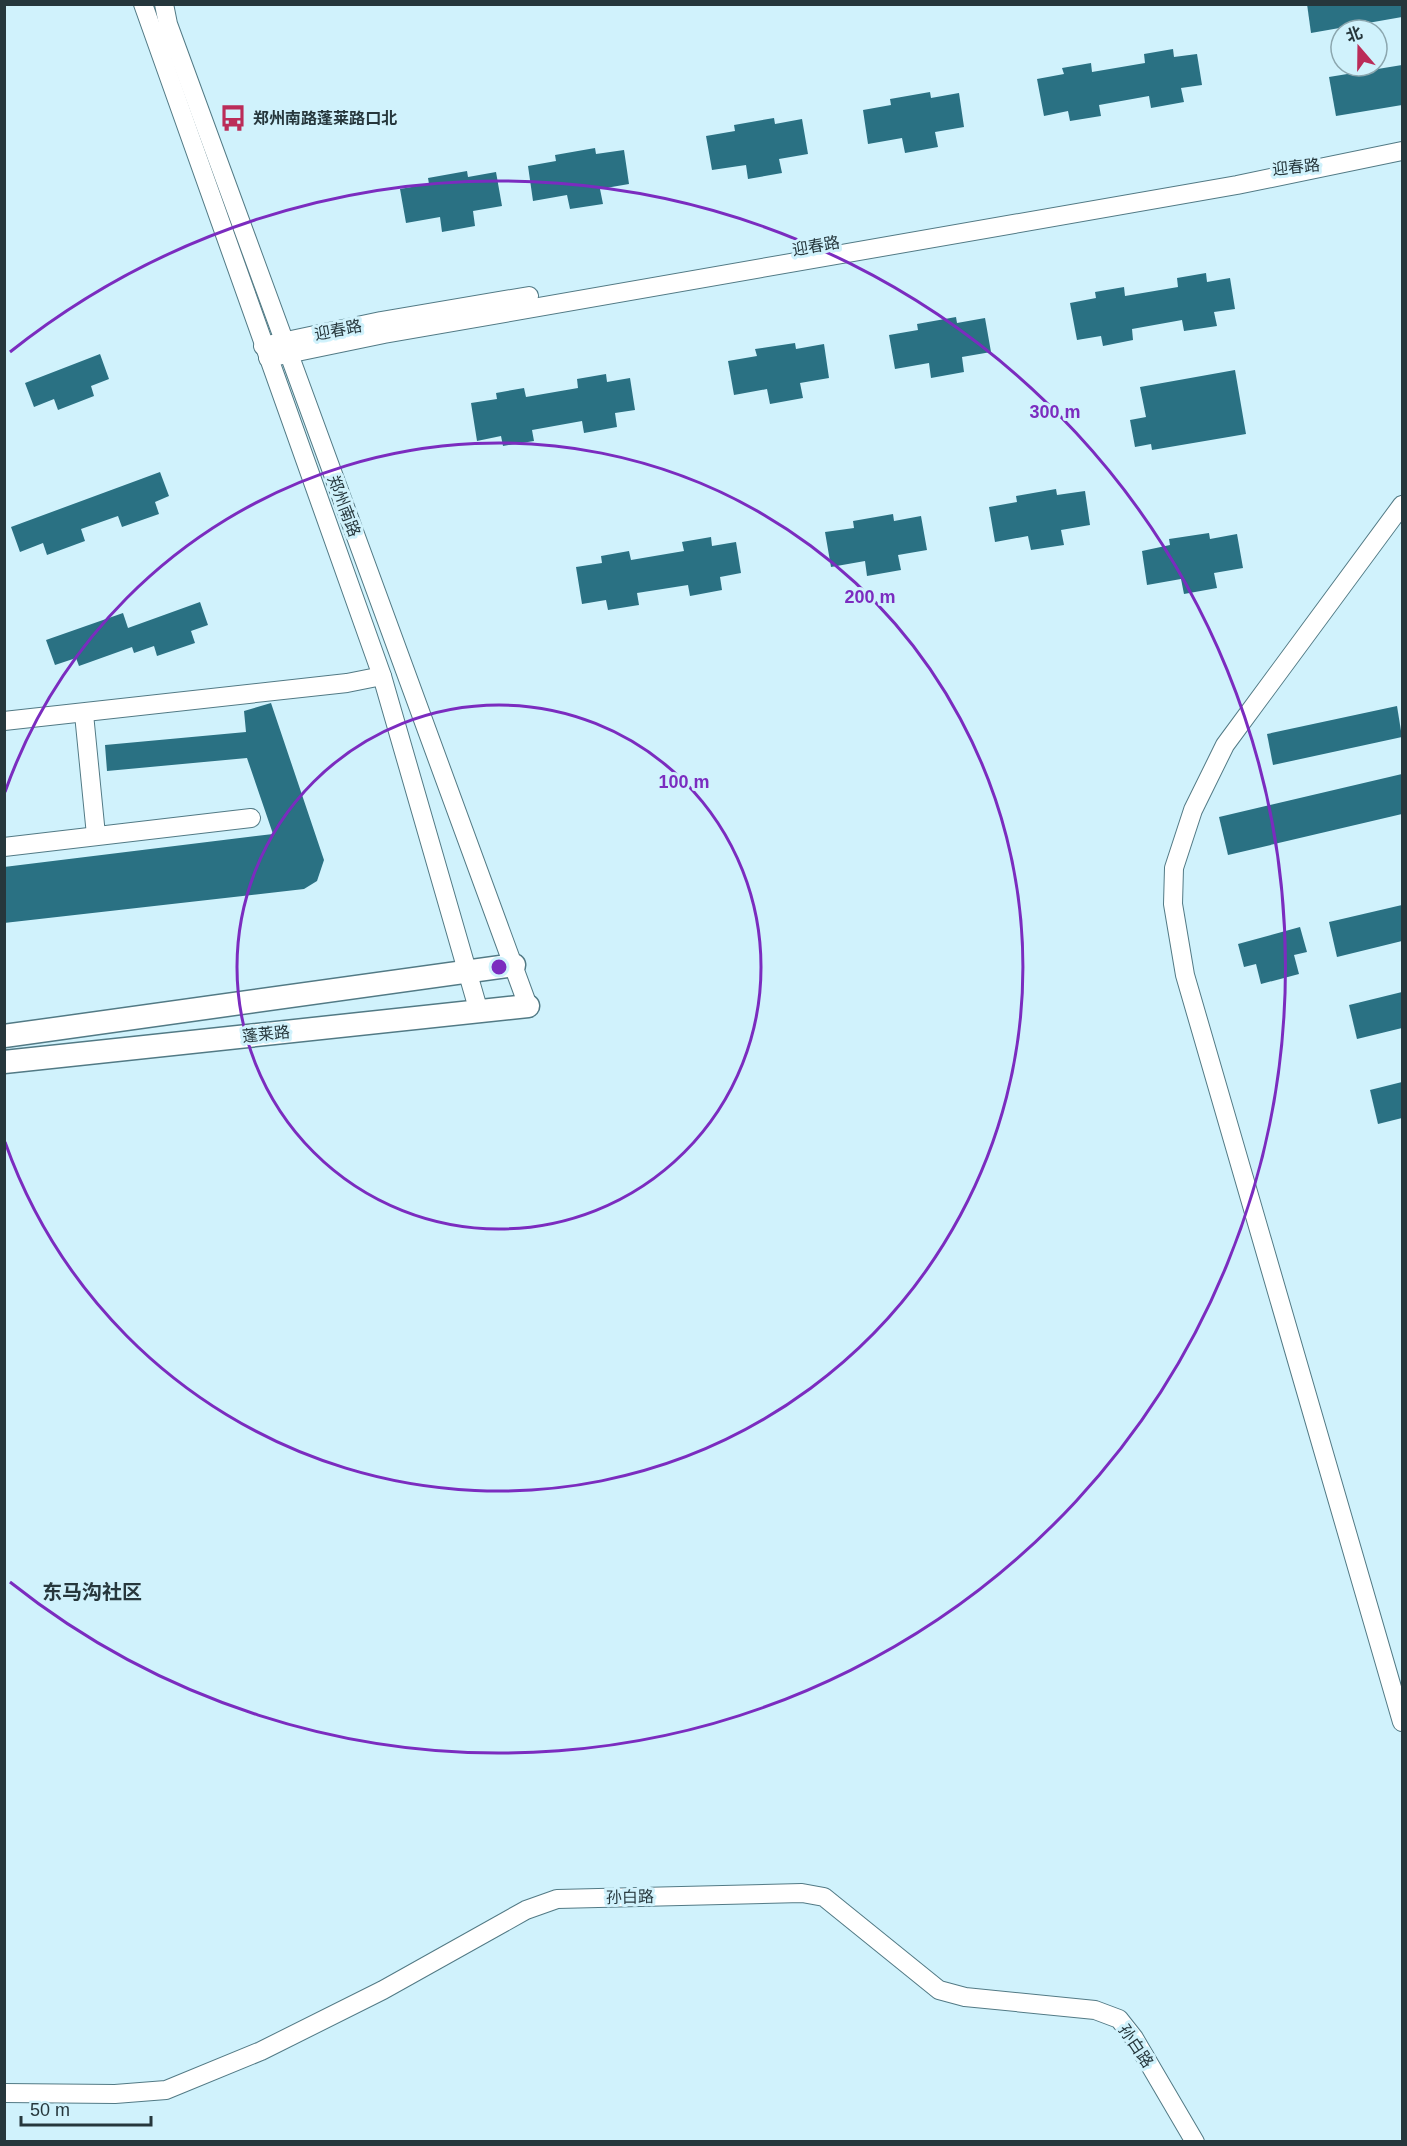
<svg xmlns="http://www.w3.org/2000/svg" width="1407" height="2146" font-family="Helvetica,'Noto Sans SC',sans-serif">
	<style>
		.building { fill: #2a7183 }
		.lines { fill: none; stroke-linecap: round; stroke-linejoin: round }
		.minor-casing { stroke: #527a85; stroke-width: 20 }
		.major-casing { stroke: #527a85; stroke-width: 25 }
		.minor { stroke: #fff; stroke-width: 18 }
		.major { stroke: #fff; stroke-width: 22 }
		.ring { fill: none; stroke: #7b2cbf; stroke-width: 3 }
		.labels { text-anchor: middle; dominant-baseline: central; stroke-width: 6; stroke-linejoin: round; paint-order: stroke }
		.poi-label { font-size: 16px; font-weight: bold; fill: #26373c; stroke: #d0f2fc; text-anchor: start }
		.street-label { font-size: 16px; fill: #26373c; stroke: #d0f2fc }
		.quarter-label { font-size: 20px; font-weight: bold; fill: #26373c; stroke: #d0f2fc }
		.centre { fill: #7b2cbf; stroke: #d0f2fc; stroke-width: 3 }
		.ring-label { font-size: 18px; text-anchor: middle; font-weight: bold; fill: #7b2cbf; stroke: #d0f2fc; stroke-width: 6; stroke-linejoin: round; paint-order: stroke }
	</style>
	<rect width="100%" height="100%" fill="#d0f2fc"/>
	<!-- building -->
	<g class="building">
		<path d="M1307 4H1402V17L1311 33Z"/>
		<path d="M1173 49 1174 57 1197 54 1202 85 1181 88 1184 102 1151 108 1149 96 1099 105 1101 116 1070 121 1068 111 1044 116 1037 79 1064 74 1062 68 1091 63 1092 72 1145 63 1144 54Z"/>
		<path d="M1402 65V105L1336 116 1329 77Z"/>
		<path d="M930 92 931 98 959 93 964 127 935 132 938 147 905 153 902 138 868 144 863 110 891 105 890 99Z"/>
		<path d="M774 118 775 124 802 119 808 154 779 159 782 173 748 179 746 165 712 170 706 136 735 131 734 125Z"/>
		<path d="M595 148 596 154 624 150 629 184 600 189 603 204 570 209 567 195 533 201 528 166 556 161 555 155Z"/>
		<path d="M467 171 468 177 496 172 502 206 473 211 475 226 442 232 440 217 406 223 400 189 429 184 428 178Z"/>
		<path d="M1206 273 1207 282 1230 278 1235 309 1214 312 1217 326 1184 331 1182 320 1132 329 1133 340 1103 346 1101 336 1077 340 1070 303 1096 298 1095 292 1124 287 1125 296 1178 287 1177 278Z"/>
		<path d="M956 317 957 323 985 318 991 352 962 357 964 372 931 378 929 363 895 369 889 335 918 330 917 324Z"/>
		<path d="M795 343 796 349 824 344 829 378 800 383 803 398 770 404 767 389 734 395 728 361 757 356 755 349Z"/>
		<path d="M100 354 109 379 91 386 94 396 58 410 54 399 34 407 25 383Z"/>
		<path d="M1235 370 1246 434 1152 450 1151 444 1135 447 1130 420 1146 417 1140 387Z"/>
		<path d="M606 374 607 382 630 378 635 410 615 413 617 427 584 433 582 421 532 430 534 441 503 446 501 436 477 441 471 403 497 399 496 393 524 388 526 397 578 388 577 379Z"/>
		<path d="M160 472 169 496 155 502 159 514 122 527 118 516 81 529 85 541 47 555 43 543 20 552 11 527Z"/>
		<path d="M1056 489 1057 495 1085 491 1090 525 1061 530 1064 545 1031 550 1028 536 995 542 989 507 1017 502 1016 496Z"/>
		<path d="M893 514 894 521 921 516 927 550 898 555 901 570 867 576 865 561 831 567 825 532 854 528 853 521Z"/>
		<path d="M1209 533 1210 539 1237 534 1243 568 1214 573 1217 588 1184 594 1181 579 1147 585 1142 551 1170 545 1169 539Z"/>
		<path d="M711 537 712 546 736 542 741 573 720 577 722 590 690 596 688 585 637 593 639 605 608 610 606 600 582 604 576 567 602 563 601 556 629 551 631 560 684 551 682 542Z"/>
		<path d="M200 602 208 625 191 631 195 643 157 656 154 646 134 653 132 647 79 666 76 658 55 665 46 640 123 613 128 628Z"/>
		<path d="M271 703 324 860 317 881 304 889 4 923V867L273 834 247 758 107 771 105 745 246 732 244 711Z"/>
		<path d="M1397 706 1402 737 1273 765 1267 734Z"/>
		<path d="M1402 774V814L1228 855 1219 817Z"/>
		<path d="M1402 905V941L1337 957 1329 922Z"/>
		<path d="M1300 927 1307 952 1294 955 1299 974 1261 984 1256 964 1244 967 1238 944Z"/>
		<path d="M1402 992V1028L1357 1039 1349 1005Z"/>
		<path d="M1402 1082V1118L1378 1124 1370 1090Z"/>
	</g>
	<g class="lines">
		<defs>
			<g id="minor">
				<path d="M143 4 382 676 479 1012"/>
				<path d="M164 4 168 24 528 1006"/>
				<path d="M263 346 381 321 529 296"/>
				<path d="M268 358 384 334 1237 185 1402 151"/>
				<path d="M1402 505 1225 745 1193 810 1174 868 1173 904 1185 975 1402 1722"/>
				<path d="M84 714 96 835"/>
				<path d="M4 721 347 683 382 676"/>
				<path d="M4 847 251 818"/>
				<path d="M4 2093 115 2094 166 2090 261 2051 383 1990 526 1910 557 1899 802 1893 824 1897 939 1990 965 1997 1095 2010 1119 2019 1134 2038 1195 2142"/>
			</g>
			<g id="major">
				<path d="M4 1036 514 965"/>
				<path d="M4 1062 528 1006"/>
			</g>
		</defs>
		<!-- minor casing -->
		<use href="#minor" class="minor-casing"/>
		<!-- major casing -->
		<use href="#major" class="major-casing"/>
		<!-- minor -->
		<use href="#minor" class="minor"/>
		<!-- major -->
		<use href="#major" class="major"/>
	</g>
	<!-- distance rings -->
	<g class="ring">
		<circle cx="499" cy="967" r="262"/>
		<path d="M5 792A524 524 0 1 1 5 1142"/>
		<path d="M10 352A786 786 0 1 1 10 1582"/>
	</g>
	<!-- icons -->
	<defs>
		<symbol id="bus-bare" viewBox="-9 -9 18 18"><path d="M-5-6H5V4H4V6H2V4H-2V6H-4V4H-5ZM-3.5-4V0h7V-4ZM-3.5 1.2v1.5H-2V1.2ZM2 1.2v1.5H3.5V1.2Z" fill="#bb2c58" stroke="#d0f2fc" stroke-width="2.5" paint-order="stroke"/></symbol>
	</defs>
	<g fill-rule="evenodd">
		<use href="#bus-bare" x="214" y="99" width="38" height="38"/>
	</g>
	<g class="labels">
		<!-- poi labels -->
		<g class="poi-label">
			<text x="253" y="118">郑州南路蓬莱路口北</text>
		</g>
		<!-- street labels -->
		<g class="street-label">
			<text transform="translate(1296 167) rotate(-6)">迎春路</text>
			<text transform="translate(816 246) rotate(-10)">迎春路</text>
			<text transform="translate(338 330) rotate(-11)">迎春路</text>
			<text transform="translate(344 506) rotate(69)">郑州南路</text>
			<text transform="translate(266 1034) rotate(-6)">蓬莱路</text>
			<text transform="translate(630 1897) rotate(-1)">孙白路</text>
			<text transform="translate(1136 2046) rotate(56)">孙白路</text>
		</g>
		<!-- quarter labels -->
		<g class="quarter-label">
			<text x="92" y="1592">东马沟社区</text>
		</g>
	</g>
	<circle cx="499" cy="967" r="9" class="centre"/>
	<g class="ring-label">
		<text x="1055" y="418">300 m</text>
		<text x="870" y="603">200 m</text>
		<text x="684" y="788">100 m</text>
	</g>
	<!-- border -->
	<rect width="1407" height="2146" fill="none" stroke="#26373c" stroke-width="12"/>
	<!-- north arrow -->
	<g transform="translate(1359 48) rotate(340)"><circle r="28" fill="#d0f2fc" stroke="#8ca7af" stroke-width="1.5"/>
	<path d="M0-4.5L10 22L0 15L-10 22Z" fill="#bb2c58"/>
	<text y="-9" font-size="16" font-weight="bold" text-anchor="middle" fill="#26373c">北</text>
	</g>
	<!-- scale -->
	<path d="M21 2116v9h130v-9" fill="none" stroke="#26373c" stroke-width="3"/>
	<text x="30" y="2116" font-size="18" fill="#26373c" stroke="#d0f2fc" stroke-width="4.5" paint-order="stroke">50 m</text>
</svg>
